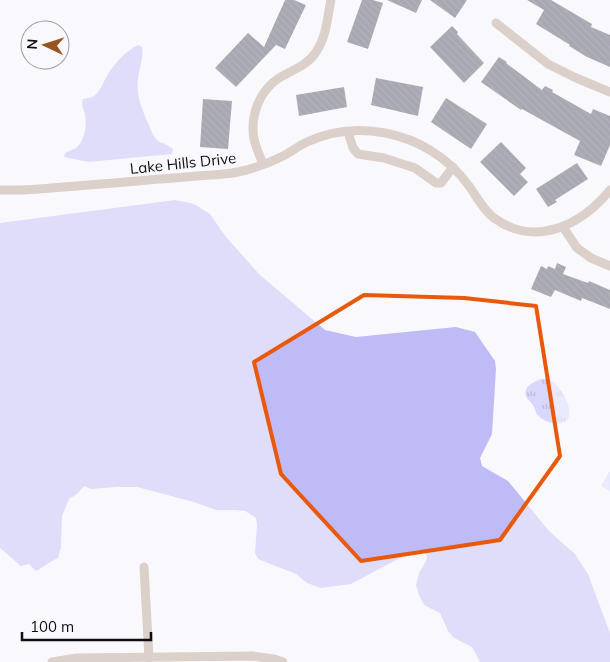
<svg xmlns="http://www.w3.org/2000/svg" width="610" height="662" font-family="Mulish,sans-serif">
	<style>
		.park { fill: url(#park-tufts) }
		.pitch { fill: #d8d8fe }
		.water { fill: #bebbf7 }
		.building { fill: url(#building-back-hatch) }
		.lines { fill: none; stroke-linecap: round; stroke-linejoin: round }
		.minor { stroke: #b69d8d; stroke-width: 9 }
		.marked { fill: none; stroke: #e8590c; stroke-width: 4; stroke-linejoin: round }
		.labels { text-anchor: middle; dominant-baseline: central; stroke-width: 5; stroke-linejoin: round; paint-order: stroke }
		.street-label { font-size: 15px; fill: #0e0d14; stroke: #f9f9fd }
	</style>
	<defs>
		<pattern id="park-tufts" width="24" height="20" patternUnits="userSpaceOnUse" patternTransform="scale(1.25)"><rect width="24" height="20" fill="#d8d8fe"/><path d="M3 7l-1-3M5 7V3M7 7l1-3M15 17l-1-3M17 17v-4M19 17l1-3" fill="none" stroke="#b8b8d9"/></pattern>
		<pattern id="building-back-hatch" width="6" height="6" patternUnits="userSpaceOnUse" patternTransform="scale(1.25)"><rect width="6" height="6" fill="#464657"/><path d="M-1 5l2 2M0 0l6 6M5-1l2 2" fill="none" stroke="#5d5c6a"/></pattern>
	</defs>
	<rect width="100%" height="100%" fill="#f9f9fd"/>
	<!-- park -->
	<path class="park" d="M541 379C545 379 549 379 552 381 562 387 580 419 562 423 554 425 542 421 537 414 535 411 535 407 532 404 530 401 529 401 527 398 521 388 533 382 541 379Z"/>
	<!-- pitch -->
	<path class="pitch" d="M609 472H610V491L601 486Z"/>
	<!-- water -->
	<g class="water">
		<path d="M138 45 142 47C144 58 139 68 138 79 136 95 142 110 149 125 152 133 154 140 163 144L162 142 173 149 172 154 88 162 64 157 65 153C68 151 73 150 76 148 85 141 87 125 85 114 83 108 81 105 83 99 87 98 91 98 94 96 101 91 103 82 107 76 114 64 125 51 138 45Z"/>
		<path d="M175 200 194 204 210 214 226 237 260 275 325 330 356 337 456 327 475 332 495 361 496 369 492 434 480 458 482 466 508 481 549 531 575 554 588 574 610 633V662H480L472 647 454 638 448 631 440 613 424 605 419 595 416 585 419 573 426 561 427 556 422 550 413 551 351 584 321 588 307 583 296 574 258 559 255 553 257 525 256 518 245 511 234 510H216L194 502 137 487H117L91 489 84 486 77 494 69 499 62 516 61 548 58 558C49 562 44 567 36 571L29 564 21 566 0 548V223Z"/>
	</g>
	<!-- building -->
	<g class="building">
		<path d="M285 0H294L306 5 285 49 276 45 236 87 215 68 248 33 264 47Z"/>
		<path d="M362 0H373L383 3 368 49 347 42Z"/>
		<path d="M387 0H422L416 13Z"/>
		<path d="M430 0H467L455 18Z"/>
		<path d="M527 0H551L592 24 591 27 610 35V67L587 57 569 46 570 45 536 24 544 10Z"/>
		<path d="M452 26 458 32 457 34 484 63 464 83 430 47Z"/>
		<path d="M499 57 507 62 506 63 542 90 545 86 553 90 552 92 591 114 593 109 610 116V145L601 166 574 155 580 141 522 109 521 110 481 82Z"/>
		<path d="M376 78 423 87 418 116 371 105Z"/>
		<path d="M344 87 347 107 299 116 296 95Z"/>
		<path d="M446 98 487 124 471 149 431 122Z"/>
		<path d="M203 99 232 101 228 149 200 147Z"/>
		<path d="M501 142 526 168 520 174 528 182 514 196 480 162Z"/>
		<path d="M577 163 588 179 555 200 557 202 548 207 536 189Z"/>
		<path d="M557 263 566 267 563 274 588 283 589 281 610 290V309L582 298 581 301 555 290 551 297 531 289 541 266 547 269 548 266 555 269Z"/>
	</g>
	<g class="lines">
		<!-- minor -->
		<g class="minor">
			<path d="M496 23 548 64 574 77 610 92"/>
			<path d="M348 132 353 148 358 154 384 158 415 168 436 183H441L453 167"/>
			<path d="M263 164C260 156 256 148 254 139 250 116 259 91 279 78 292 70 307 66 316 52 327 36 327 18 331 0"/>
			<path d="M0 190H23C69 187 114 183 159 179 177 178 194 176 212 175 220 174 229 174 238 172 252 169 267 164 281 157 290 153 298 146 307 142 331 131 359 128 385 133 418 139 449 158 469 186 477 197 483 210 494 218 536 248 581 225 610 190"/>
			<path d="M563 227 577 248 591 258 610 266"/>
			<path d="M144 567 149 658"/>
			<path d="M52 662 77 658 252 656 274 659 283 662"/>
		</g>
	</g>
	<!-- marked area -->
	<path d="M0 0H610V662H0ZM364 295 464 298 536 306 560 456 500 540 361 561 281 474 254 362Z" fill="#f9f9fd" fill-opacity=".55" fill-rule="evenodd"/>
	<path class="marked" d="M364 295 464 298 536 306 560 456 500 540 361 561 281 474 254 362Z"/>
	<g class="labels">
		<!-- street labels -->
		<g class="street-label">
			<text transform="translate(183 163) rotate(-6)">Lake Hills Drive</text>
		</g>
	</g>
	<!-- north arrow -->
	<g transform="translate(45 45) rotate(274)"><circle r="24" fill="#f9f9fd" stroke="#9b9ba0"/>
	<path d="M0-4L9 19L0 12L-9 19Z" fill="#975423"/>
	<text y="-8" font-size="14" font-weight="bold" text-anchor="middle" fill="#0e0d14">N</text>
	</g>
	<!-- scale -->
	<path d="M22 632v8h129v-8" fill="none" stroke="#0e0d14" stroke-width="2.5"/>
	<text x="30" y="632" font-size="15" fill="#0e0d14" stroke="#f9f9fd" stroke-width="4" paint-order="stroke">100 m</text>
</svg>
